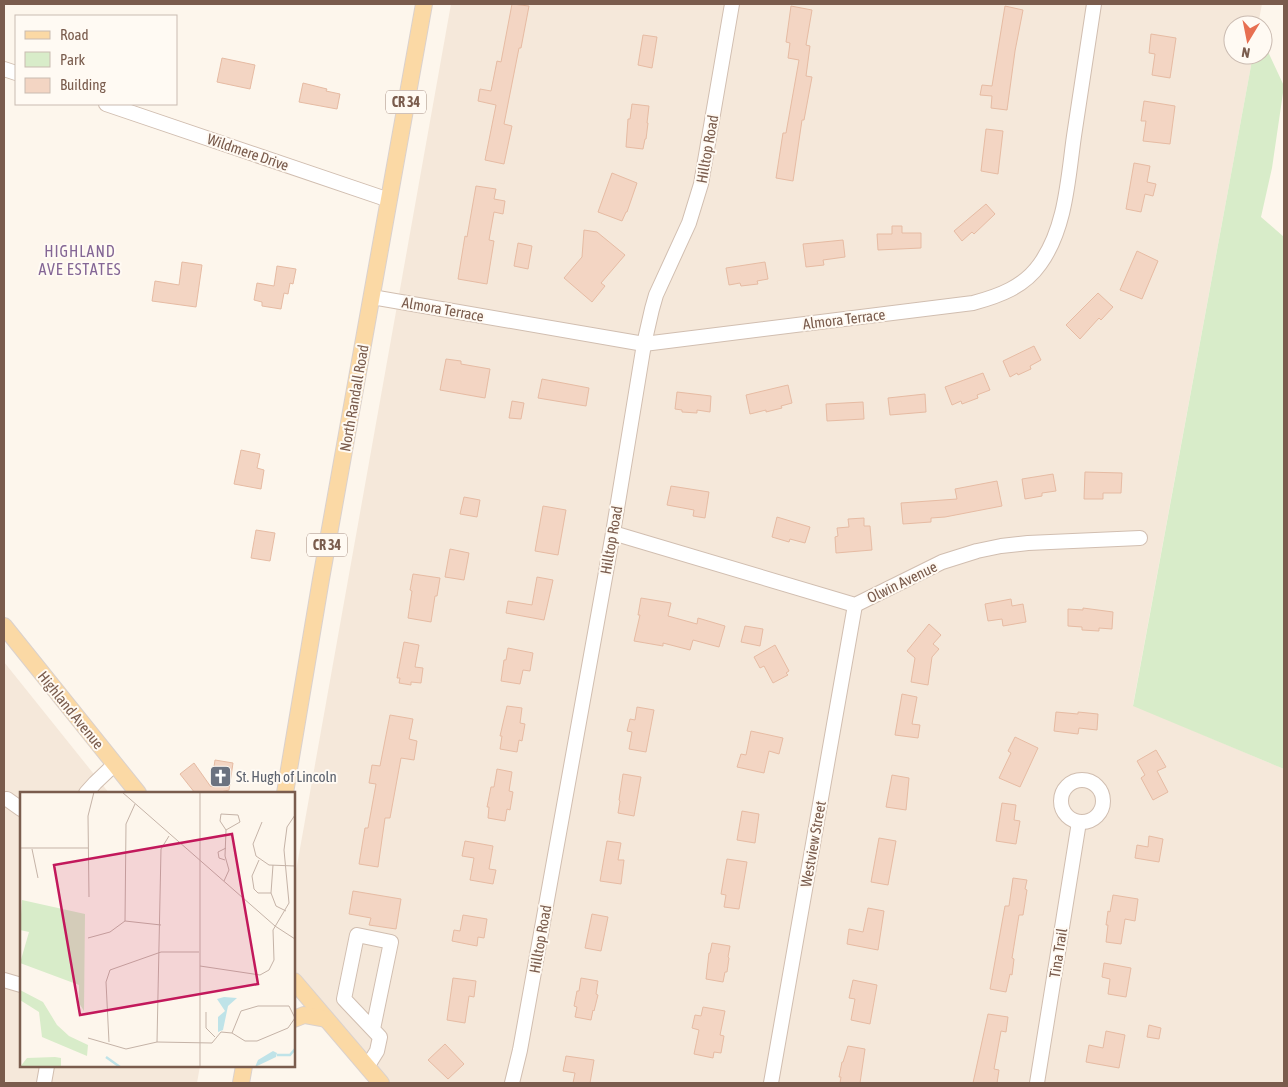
<svg xmlns="http://www.w3.org/2000/svg" width="1288" height="1087" font-family="'Asap Condensed',sans-serif">
	<style>
		.residential { fill: #f5e8da }
		.green { fill: #d8ecc9 }
		.building { fill: #f3d5c3; stroke: #e6bba3 }
		.lines { fill: none; stroke-linecap: round; stroke-linejoin: round }
		.minor-casing { stroke: #d1beb0; stroke-width: 16 }
		.major-casing { stroke: #dad1cd; stroke-width: 18 }
		.minor { stroke: #fff; stroke-width: 14 }
		.major { stroke: #fbd9a5; stroke-width: 16 }
		.labels { text-anchor: middle; dominant-baseline: central; stroke-width: 4; stroke-linejoin: round; paint-order: stroke }
		.shield { fill: #fffaf3; stroke: #a28b7f; stroke-width: 1 }
		.shield-label { font-size: 14px; font-weight: bold; fill: #7a5c4d }
		.street-label { font-size: 15px; fill: #7a5c4d; stroke: #fffaf3 }
		.worship-label { font-size: 15px; fill: #5b616d; stroke: #fffaf3; text-anchor: start }
		.neighbourhood-label { font-size: 16px; letter-spacing: 1px; fill: #846695; stroke: #fffaf3 }
		.inset-river { fill: none; stroke: #bfe3e8; stroke-width: 2.5 }
		.inset-road { fill: none; stroke: #c5b3a7; stroke-width: 1 }
		.view { fill: #c2185b; fill-opacity: 0.15; stroke: #c2185b; stroke-width: 2.5 }
		.inset-edge { fill: none; stroke: #7a5c4d; stroke-width: 2.5 }
	</style>
	<rect width="100%" height="100%" fill="#fdf6ec"/>
	<!-- residential -->
	<g class="residential">
		<path d="M451 4H1262L1258 25H1233V55H1253L1133 705 1284 769V1083H385L294 969V882Z"/>
		<path d="M4 662 109 793H21V1066H200L197 1083H4Z"/>
	</g>
	<!-- green -->
	<path class="green" d="M1263 41 1284 86 1272 168 1261 217 1284 237V769L1133 706 1253 55H1263Z"/>
	<!-- building -->
	<g class="building">
		<path d="M512 4 529 6 521 48H519L504 124 512 126 504 164 485 160 496 105 478 101 480 89 491 91 497 61 501 62Z"/>
		<path d="M791 6 812 10 806 45 810 46 806 76 812 77 804 120H802L793 181 776 178 783 133H786L799 60 788 58 790 43 786 42Z"/>
		<path d="M1005 6 1023 10 1015 51 1007 110 991 108 992 96 980 95 982 85 992 86Z"/>
		<path d="M1151 34 1176 38 1170 78 1152 75 1155 54 1149 53Z"/>
		<path d="M643 35 657 37 652 68 638 65Z"/>
		<path d="M222 58 255 65 250 89 217 82Z"/>
		<path d="M303 83 327 89 326 91 340 94 337 109 299 102Z"/>
		<path d="M1144 101 1175 106 1170 144 1143 141 1146 121H1141Z"/>
		<path d="M632 104 649 106 647 123H648L646 139H645L643 149 626 147 628 119H630Z"/>
		<path d="M986 129 1003 131 998 174 981 171Z"/>
		<path d="M1134 163 1150 166 1147 182 1156 184 1153 196 1145 194 1141 212 1126 209Z"/>
		<path d="M612 173 637 183 627 212H626L622 221 598 212Z"/>
		<path d="M476 186 496 189 494 199 505 201 503 214 494 212 489 240 494 241 487 284 458 279 465 236 467 237Z"/>
		<path d="M986 204 995 214 974 234 972 232 962 241 954 231Z"/>
		<path d="M892 226H902V233H921V248L878 250 877 234H892Z"/>
		<path d="M584 230 597 232 625 255 601 283 605 286 592 302 564 278 582 257Z"/>
		<path d="M843 240 845 257 823 260 824 265 806 267 803 244Z"/>
		<path d="M518 243 532 246 528 269 514 266Z"/>
		<path d="M1137 251 1158 261 1142 299 1120 290Z"/>
		<path d="M182 262 202 265 196 307 152 301 155 281 179 285Z"/>
		<path d="M765 262 768 279 757 281 758 284 741 286 740 283 729 285 726 268Z"/>
		<path d="M277 266 296 269 293 284 290 283 288 294 284 293 281 309 262 306V302L254 300 257 283 274 286Z"/>
		<path d="M1098 293 1113 307 1101 320 1099 318 1080 339 1066 325Z"/>
		<path d="M1034 346 1041 360 1030 366 1031 369 1018 375 1017 373 1010 377 1003 361Z"/>
		<path d="M446 359 461 361V364L490 369 485 398 440 390Z"/>
		<path d="M983 373 990 390 977 395 978 398 962 404 961 401 952 405 945 387Z"/>
		<path d="M542 379 589 388 586 406 538 398Z"/>
		<path d="M788 385 792 403 781 406 782 408 766 412V410L750 414 746 395Z"/>
		<path d="M677 392 711 396 710 412 697 410V413L682 412V410L675 409Z"/>
		<path d="M925 394 926 412 890 415 888 398Z"/>
		<path d="M512 401 524 403 521 419 509 418Z"/>
		<path d="M863 402 864 419 827 421 826 404Z"/>
		<path d="M241 450 260 454 257 468 264 470 261 489 234 484Z"/>
		<path d="M1085 472 1122 473 1121 493H1103V499H1084Z"/>
		<path d="M1053 474 1056 491 1042 493V496L1025 499 1022 479Z"/>
		<path d="M997 481 1002 506 945 517 931 518V522L903 524 901 503 957 499 955 489Z"/>
		<path d="M671 486 709 492 705 518 693 516 694 510 667 505Z"/>
		<path d="M464 497 480 500 477 517 460 514Z"/>
		<path d="M543 506 566 510 558 555 535 551Z"/>
		<path d="M777 517 810 527 805 543 790 539 789 542 772 537Z"/>
		<path d="M864 518V526H870L872 550 836 553 835 537 838 536 837 528 849 527 848 519Z"/>
		<path d="M256 530 275 533 270 561 251 558Z"/>
		<path d="M450 549 469 553 464 580 445 577Z"/>
		<path d="M413 574 440 578 437 596H435L431 622 408 618 412 591 410 590Z"/>
		<path d="M537 577 553 580 544 620 506 613 508 601 532 605Z"/>
		<path d="M641 598 671 603 668 616 697 624 698 618 725 626 719 647 693 640 690 650 663 643V646L634 641 640 615H638Z"/>
		<path d="M1011 599 1012 606 1023 604 1026 622 1003 626 1002 619 988 621 985 604Z"/>
		<path d="M1083 608 1113 612 1112 629 1099 628V631L1082 630V627L1068 626V609L1083 610Z"/>
		<path d="M929 624 941 635 933 644 939 649 932 657 928 685 911 682 915 658 907 651Z"/>
		<path d="M745 626 763 629 760 646 741 642Z"/>
		<path d="M404 642 419 645 415 667 423 668 421 683 411 682V685L399 683 400 678H397Z"/>
		<path d="M775 645 789 671 786 673 788 675 773 683 764 666 760 668 754 657Z"/>
		<path d="M508 648 533 653 530 671 523 670 520 684 501 681 504 660H506Z"/>
		<path d="M902 694 917 697 912 724 920 725 918 738 895 735Z"/>
		<path d="M507 706 522 708 520 723 525 724 522 741 519 740 517 752 500 749 502 736H500Z"/>
		<path d="M637 707 654 710 646 752 629 749 632 732 627 731 630 719 635 720Z"/>
		<path d="M1056 712 1078 714V712L1098 714 1097 730 1079 728 1078 734 1054 731Z"/>
		<path d="M390 715 413 719 409 739 417 741 414 760 401 758 390 818H385L378 867 359 864 365 828H368L376 784 369 783 372 765 380 766Z"/>
		<path d="M751 731 783 738 779 754 769 751 764 773 737 767 741 754 746 755Z"/>
		<path d="M1015 737 1038 748 1020 787 999 778 1011 753 1008 751Z"/>
		<path d="M1156 750 1166 767 1157 771 1168 792 1153 800 1141 778 1145 775 1137 761Z"/>
		<path d="M215 760 233 763 229 790 216 793H195L180 774 194 763 211 787Z"/>
		<path d="M497 769 512 772 509 791 513 792 510 810 507 809 505 821 488 818 489 807H487L491 787H494Z"/>
		<path d="M623 774 641 777 634 816 618 813 620 801 619 800Z"/>
		<path d="M892 775 909 778 906 810 886 807Z"/>
		<path d="M1002 803 1016 805 1014 820 1020 821 1016 844 996 841Z"/>
		<path d="M742 811 759 814 755 843 737 840Z"/>
		<path d="M1149 836 1163 839 1159 862 1135 858 1137 845 1148 847Z"/>
		<path d="M879 838 896 841 888 885 871 882Z"/>
		<path d="M465 841 493 846 489 869 496 870 493 884 470 880 474 858 462 856Z"/>
		<path d="M607 841 621 843 618 860H624L621 884 600 881Z"/>
		<path d="M727 859 747 862 739 909 724 907 726 895 721 894Z"/>
		<path d="M1013 878 1027 880 1025 889 1027 890 1023 915H1019L1012 958 1014 959 1012 975 1010 974 1006 992 990 989 1005 906H1009Z"/>
		<path d="M353 891 401 899 396 929 369 925 371 918 349 914Z"/>
		<path d="M1113 895 1138 899 1135 921 1125 919 1121 944 1106 942 1108 925H1106L1108 911 1110 912Z"/>
		<path d="M868 908 884 911 878 950 847 944 849 929 863 932Z"/>
		<path d="M592 914 608 917 601 951 585 948Z"/>
		<path d="M463 915 487 919 484 938 478 937 477 946 452 941 454 930 460 931Z"/>
		<path d="M712 943 730 946 728 957 729 958 727 972H725L723 982 706 979 709 953H710Z"/>
		<path d="M1104 963 1131 968 1126 997 1108 994 1110 979 1102 977Z"/>
		<path d="M453 978 476 981 474 997 469 996 465 1023 447 1020Z"/>
		<path d="M581 978 598 981 596 994 598 995 594 1011 593 1010 591 1020 575 1017 577 1007 574 1006 577 991H579Z"/>
		<path d="M853 980 877 985 870 1024 851 1020 855 999 849 998Z"/>
		<path d="M703 1007 725 1011 720 1035 724 1036 721 1053 714 1052 713 1058 694 1054 699 1030 692 1028 695 1015 701 1016Z"/>
		<path d="M988 1014 1008 1017 1006 1032 1001 1031 994 1069 999 1070 997 1083H973Z"/>
		<path d="M1149 1025 1161 1028 1159 1039 1147 1037Z"/>
		<path d="M1106 1031 1125 1035 1119 1068 1086 1062 1089 1045 1103 1048Z"/>
		<path d="M445 1044 464 1064 448 1079 428 1060Z"/>
		<path d="M848 1046 865 1049 860 1083H840L841 1077H839L842 1062H843Z"/>
		<path d="M566 1056 594 1060 590 1083H573L575 1073 563 1071Z"/>
	</g>
	<g class="lines">
		<defs>
			<g id="minor">
				<path d="M4 69 16 73"/>
				<path d="M106 104 389 200"/>
				<path d="M372 297 644 344 973 303C999 296 1024 287 1040 264 1066 228 1068 178 1074 136 1081 92 1087 48 1094 4"/>
				<path d="M613 533 855 605 942 562 977 551 1001 546 1028 543 1140 538"/>
				<circle cx="1082" cy="801" r="21"/>
				<path d="M86 793 95 783 115 764"/>
				<path d="M7 799 21 809"/>
				<path d="M4 980 21 985"/>
				<path d="M367 1067 377 1051 380 1037 344 999 357 935 391 942 373 1029"/>
				<path d="M44 1083 47 1066"/>
				<path d="M512 1083 520 1050 613 533 644 344 652 309 656 295 689 223 701 184 732 4"/>
				<path d="M771 1083 855 605"/>
				<path d="M1037 1083 1079 822"/>
			</g>
			<g id="major">
				<path d="M4 626 138 793"/>
				<path d="M285 793 321 579 424 4"/>
				<path d="M294 981 381 1083"/>
				<path d="M294 1019 304 1015 326 1019"/>
				<path d="M241 1083 244 1066"/>
			</g>
		</defs>
		<!-- minor casing -->
		<use href="#minor" class="minor-casing"/>
		<!-- major casing -->
		<use href="#major" class="major-casing"/>
		<!-- minor -->
		<use href="#minor" class="minor"/>
		<!-- major -->
		<use href="#major" class="major"/>
	</g>
	<!-- icons -->
	<defs>
		<symbol id="church-square" viewBox="-11 -11 22 22"><rect x="-9" y="-9" width="18" height="18" rx="4" fill="#6b7280" stroke="#fffaf3"/><path d="M-1.2-6h2.4v3.5h3.3v2.4h-3.3V6h-2.4V-.1h-3.3v-2.4h3.3Z" fill="#fff"/></symbol>
	</defs>
	<g fill-rule="evenodd">
		<use href="#church-square" x="208" y="764" width="25" height="25"/>
	</g>
	<g class="labels">
		<!-- shield labels -->
		<g class="shield">
			<rect x="386" y="90.5" width="40" height="23" rx="4"/>
			<rect x="307" y="533.5" width="40" height="23" rx="4"/>
		</g>
		<g class="shield-label">
			<text x="406" y="102">CR 34</text>
			<text x="327" y="545">CR 34</text>
		</g>
		<!-- street labels -->
		<g class="street-label">
			<text transform="translate(707 149) rotate(-80)">Hilltop Road</text>
			<text transform="translate(248 152) rotate(19)">Wildmere Drive</text>
			<text transform="translate(443 309) rotate(10)">Almora Terrace</text>
			<text transform="translate(844 319) rotate(-7)">Almora Terrace</text>
			<text transform="translate(354 398) rotate(-80)">North Randall Road</text>
			<text transform="translate(611 540) rotate(-80)">Hilltop Road</text>
			<text transform="translate(902 582) rotate(-26)">Olwin Avenue</text>
			<text transform="translate(71 710) rotate(51)">Highland Avenue</text>
			<text transform="translate(813 844) rotate(-80)">Westview Street</text>
			<text transform="translate(540 939) rotate(-80)">Hilltop Road</text>
			<text transform="translate(1058 953) rotate(-81)">Tina Trail</text>
		</g>
		<!-- worship labels -->
		<g class="worship-label">
			<text x="236" y="776">St. Hugh of Lincoln</text>
		</g>
		<!-- neighbourhood labels -->
		<g class="neighbourhood-label">
			<text x="80" y="251">HIGHLAND<tspan x="80" dy="18">AVE ESTATES</tspan></text>
		</g>
	</g>
	<!-- overview -->
	<g transform="translate(20 792)">
		<rect width="275" height="275" fill="#fdf6ec"/>
		<path d="M2 108 65 122 64 219 59 211V193L0 171 9 140 0 138ZM0 198 23 210 37 233 49 244 68 253 67 264 22 245 19 220 0 208ZM35 265 41 266V275H0L7 266Z" fill="#d8ecc9"/>
		<path d="M204 205 217 206 208 214 203 238 198 240V225L205 219 197 207ZM253 259 257 261 256 265 235 275 238 268Z" fill="#bfe3e8"/>
		<path class="inset-river" d="M257 263H270L275 257M86 265 100 275"/>
		<path class="inset-road" d="M102 0 255 134 275 147M201 22 218 23 220 30 206 38 200 29ZM242 30 233 52 236 64 249 73 275 74M0 56H68M12 57 18 86M205 68 199 66 198 60 206 56M239 68 232 84 234 97 238 101H251L256 114 266 119M204 89 209 78 205 64 206 38M251 101 253 73M69 105 68 24 74 0M105 129 106 32 115 12M68 146 90 140 105 129 141 133M180 174 240 183 249 178 254 168 253 138 269 111 264 58 267 35 275 23M238 214H269L275 226 268 236 237 249H225L212 241 221 219ZM186 220V236L195 245M68 246 106 257 137 250 192 251 201 240 212 241M89 250 86 190 90 178 141 160H179M137 250 141 57 149 44M180 275V0"/>
		<path class="view" d="M212 42 238 192 60 223 34 73Z"/>
		<rect width="275" height="275" class="inset-edge"/>
	</g>
	<!-- border -->
	<rect width="1288" height="1087" fill="none" stroke="#7a5c4d" stroke-width="10"/>
	<!-- legend -->
	<rect x="15" y="15" width="162" height="90" fill="#fffaf3" stroke="#cabbb1"/>
	<rect x="25" y="31" width="25" height="8" fill="#fbd9a5" stroke="#cabbb1"/>
	<text x="60" y="40" font-size="15" fill="#7a5c4d">Road</text>
	<rect x="25" y="52" width="25" height="15" fill="#d8ecc9" stroke="#cabbb1"/>
	<text x="60" y="65" font-size="15" fill="#7a5c4d">Park</text>
	<rect x="25" y="78" width="25" height="15" fill="#f3d5c3" stroke="#cabbb1"/>
	<text x="60" y="90" font-size="15" fill="#7a5c4d">Building</text>
	<!-- north arrow -->
	<g transform="translate(1248 40) rotate(190)"><circle r="24" fill="#fffaf3" stroke="#cabbb1"/>
	<path d="M0-4L9 19L0 12L-9 19Z" fill="#e76f51"/>
	<text y="-8" font-size="14" font-weight="bold" text-anchor="middle" fill="#7a5c4d">N</text>
	</g>
</svg>
